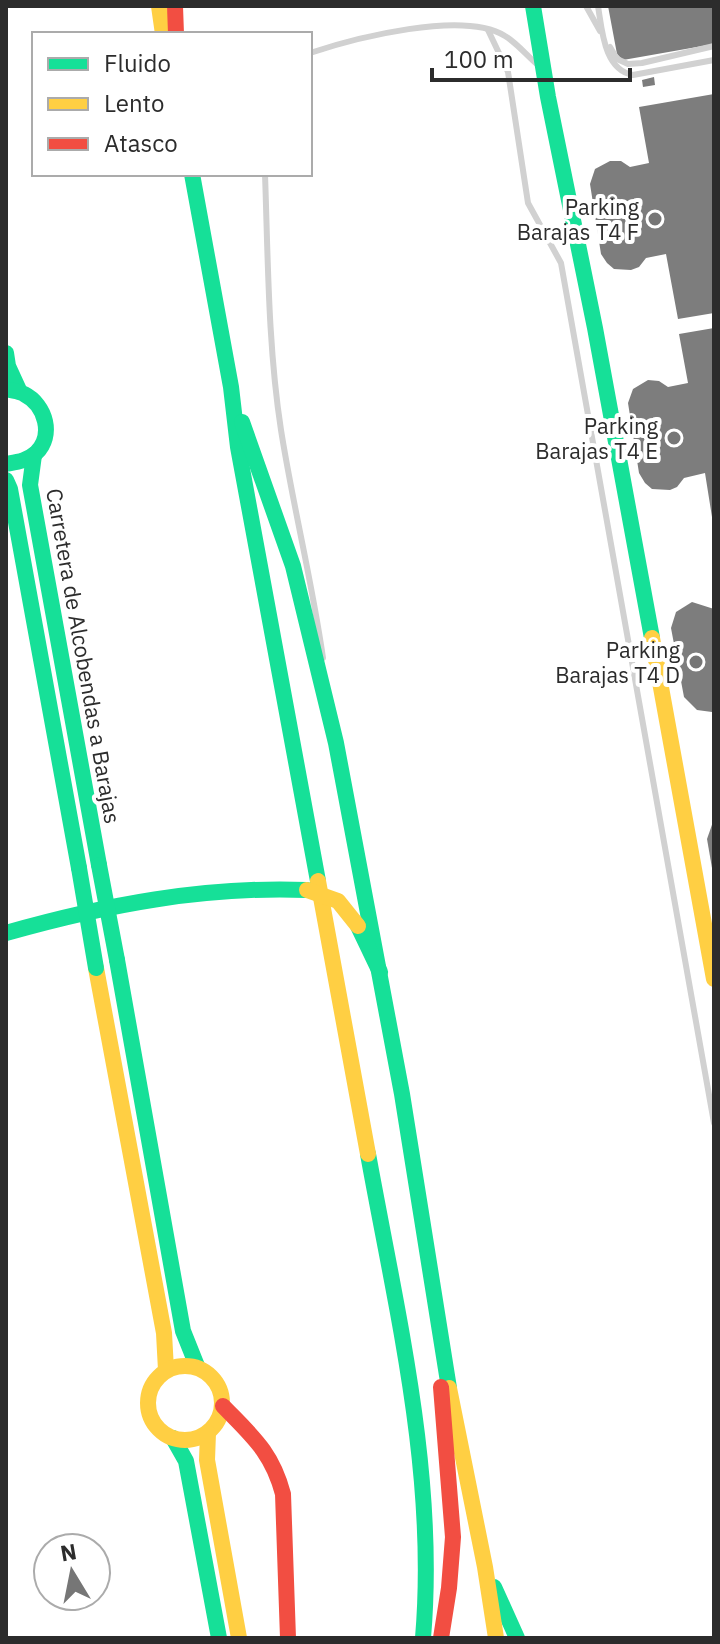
<svg xmlns="http://www.w3.org/2000/svg" width="720" height="1644" font-family="'IBM Plex Sans',sans-serif">
	<style>
		.building { fill: #7d7d7d }
		.lines { fill: none; stroke-linecap: round; stroke-linejoin: round }
		.lane { stroke: #d1d1d1; stroke-width: 6 }
		.fast { stroke: #16e098; stroke-width: 16 }
		.slow { stroke: #ffcf43; stroke-width: 16 }
		.jam { stroke: #f24e42; stroke-width: 16 }
		.fast-bridge { stroke: #16e098; stroke-width: 16 }
		.slow-bridge { stroke: #ffcf43; stroke-width: 16 }
		.poi-dot { fill: #767676; stroke: #fff; stroke-width: 3 }
		.labels { text-anchor: middle; dominant-baseline: central; stroke-width: 8; stroke-linejoin: round; paint-order: stroke }
		.poi-label { font-size: 22px; fill: #2c2c2c; stroke: #fff; text-anchor: end }
		.street-label { font-size: 22px; fill: #2c2c2c; stroke: #fff }
	</style>
	<rect width="100%" height="100%" fill="#fff"/>
	<!-- building -->
	<g class="building">
		<path d="M608 6H714V44L623 60 617 54Z"/>
		<path d="M654 77 655 85 643 87 642 80Z"/>
		<path d="M714 94V313L678 319 666 254 646 258 639 267 631 270 614 269 607 263 601 254 590 184 595 169 610 161H621L630 167 649 163 639 107Z"/>
		<path d="M714 328V517H712L705 473 684 478 677 487 670 490 652 489 645 483 639 473 628 403 633 389 648 380 659 381 668 387 688 383 679 334Z"/>
		<path d="M692 602 714 609 712 712 697 710 684 697 671 628 676 612Z"/>
		<path d="M714 819V868H712L707 839Z"/>
	</g>
	<g class="lines">
		<!-- lane -->
		<g class="lane">
			<path d="M586 6 600 31"/>
			<path d="M598 6C602 30 604 70 633 75L714 60"/>
			<path d="M488 30 508 72 528 203 561 263 714 1123"/>
			<path d="M610 47 617 59 628 64 642 63 714 46"/>
			<path d="M310 53C355 38 463 10 505 36 517 43 527 56 538 65"/>
			<path d="M265 174C268 259 268 346 281 430 293 506 312 581 323 658"/>
		</g>
		<!-- fast -->
		<g class="fast">
			<path d="M533 6 548 97 595 328 652 638"/>
			<path d="M192 174 231 387 238 447 318 881"/>
			<path d="M6 353 8 366 19 390"/>
			<path d="M6 389C12 391 19 391 24 394 46 405 54 436 36 453 27 461 17 462 6 464"/>
			<path d="M242 422 293 566 336 743 402 1094 449 1388"/>
			<path d="M34 455 30 485 99 865"/>
			<path d="M6 480 10 489 79 868"/>
			<path d="M358 926 380 972"/>
			<path d="M6 933C105 905 204 886 307 890"/>
			<path d="M117 960 183 1331 197 1366"/>
			<path d="M368 1154C397 1314 437 1475 423 1638"/>
			<path d="M173 1438 186 1461 219 1638"/>
			<path d="M494 1587 517 1638"/>
		</g>
		<!-- slow -->
		<g class="slow">
			<path d="M159 6 163 34"/>
			<path d="M652 638 714 979"/>
			<path d="M318 881 368 1154"/>
			<path d="M96 968 164 1333 166 1370"/>
			<circle cx="185" cy="1403" r="37"/>
			<path d="M449 1388 485 1567 496 1638"/>
			<path d="M208 1433 207 1460 239 1638"/>
		</g>
		<!-- jam -->
		<g class="jam">
			<path d="M175 6 176 34"/>
			<path d="M441 1387 453 1537 449 1588 441 1638"/>
			<path d="M223 1406C252 1436 272 1452 283 1494L288 1638"/>
		</g>
		<!-- fast-bridge -->
		<g class="fast-bridge">
			<path d="M99 865 117 960"/>
			<path d="M79 868 96 968"/>
		</g>
		<!-- slow-bridge -->
		<path class="slow-bridge" d="M307 890 338 901 358 926"/>
	</g>
	<!-- markers -->
	<g class="poi-dot">
		<circle cx="655" cy="219" r="8"/>
		<circle cx="674" cy="438" r="8"/>
		<circle cx="696" cy="662" r="8"/>
	</g>
	<g class="labels">
		<!-- poi labels -->
		<g class="poi-label">
			<text x="639" y="206">Parking<tspan x="639" dy="25">Barajas T4 F</tspan></text>
			<text x="658" y="425">Parking<tspan x="658" dy="25">Barajas T4 E</tspan></text>
			<text x="680" y="649">Parking<tspan x="680" dy="25">Barajas T4 D</tspan></text>
		</g>
		<!-- street labels -->
		<g class="street-label">
			<text transform="translate(84 656) rotate(80)">Carretera de Alcobendas a Barajas</text>
		</g>
	</g>
	<!-- border -->
	<rect width="720" height="1644" fill="none" stroke="#2c2c2c" stroke-width="16"/>
	<!-- legend -->
	<rect x="32" y="32" width="280" height="144" fill="#ffffff" stroke="#ababab" stroke-width="2"/>
	<rect x="48" y="58" width="40" height="12" fill="#16e098" stroke="#ababab" stroke-width="2"/>
	<text x="104" y="72" font-size="24" fill="#2c2c2c">Fluido</text>
	<rect x="48" y="98" width="40" height="12" fill="#ffcf43" stroke="#ababab" stroke-width="2"/>
	<text x="104" y="112" font-size="24" fill="#2c2c2c">Lento</text>
	<rect x="48" y="138" width="40" height="12" fill="#f24e42" stroke="#ababab" stroke-width="2"/>
	<text x="104" y="152" font-size="24" fill="#2c2c2c">Atasco</text>
	<!-- north arrow -->
	<g transform="translate(72 1572) rotate(350)"><circle r="38" fill="#ffffff" stroke="#ababab" stroke-width="2"/>
	<path d="M0-6L14 30L0 20L-14 30Z" fill="#767676"/>
	<text y="-12" font-size="22" font-weight="bold" text-anchor="middle" fill="#2c2c2c">N</text>
	</g>
	<!-- scale -->
	<path d="M432 68v12h198v-12" fill="none" stroke="#2c2c2c" stroke-width="4"/>
	<text x="444" y="68" font-size="24" fill="#2c2c2c" stroke="#ffffff" stroke-width="6" paint-order="stroke">100 m</text>
</svg>
